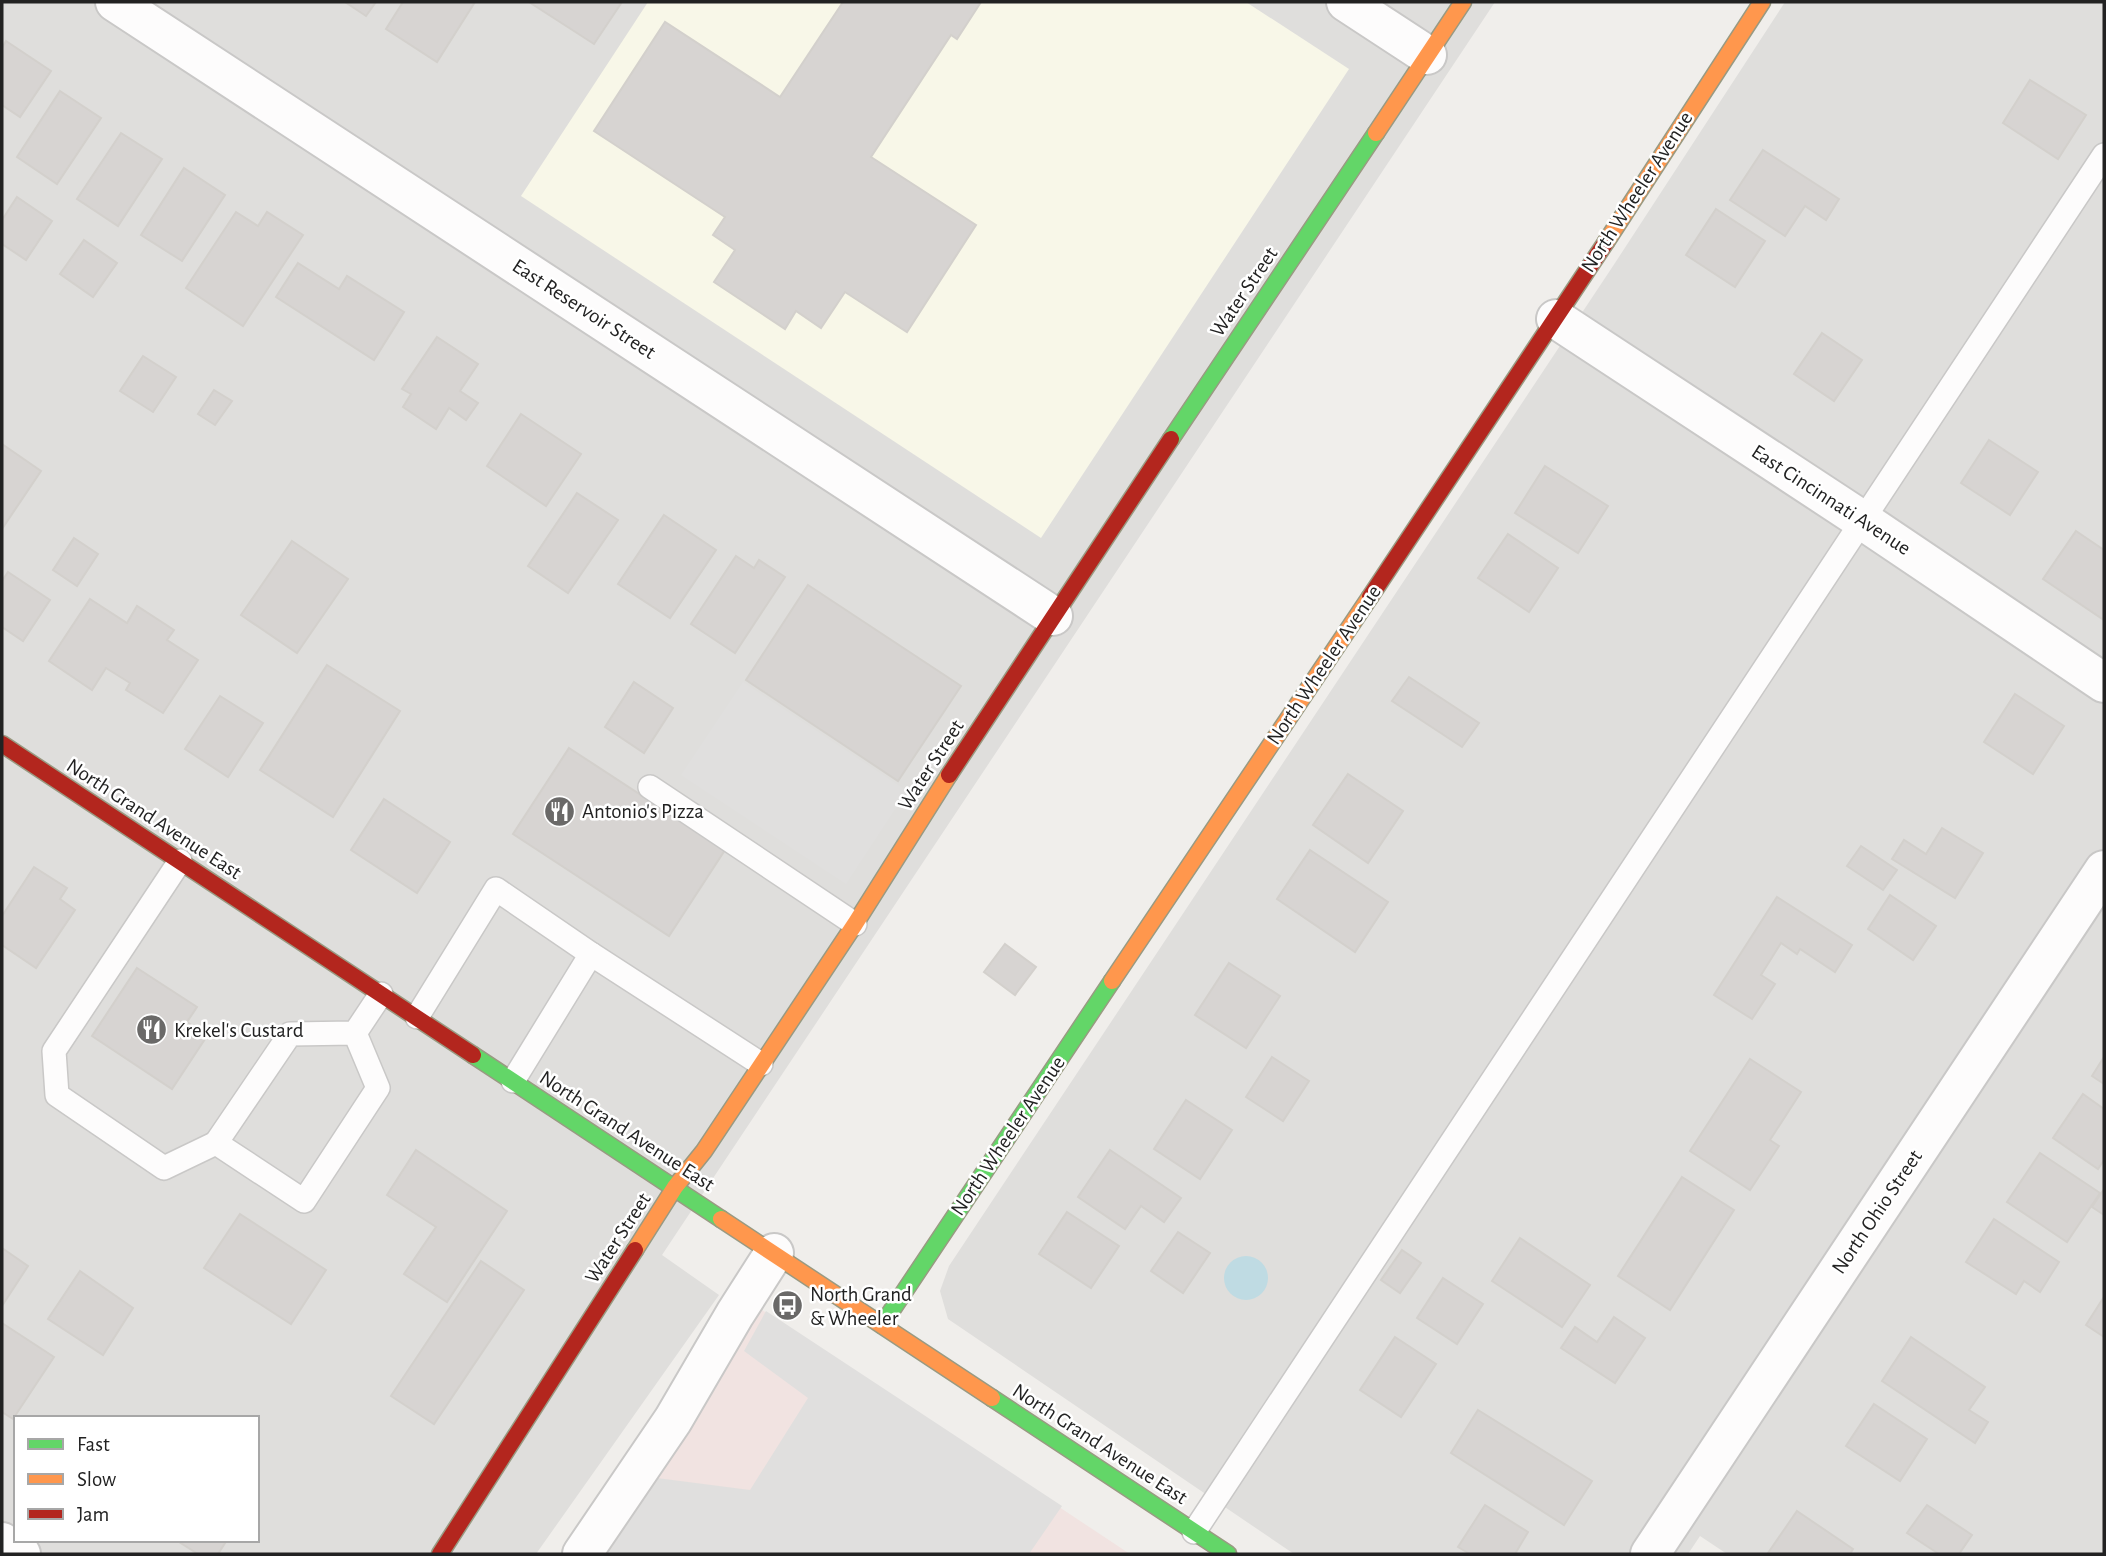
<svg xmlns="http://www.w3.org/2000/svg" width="2106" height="1556" font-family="'Alegreya Sans',sans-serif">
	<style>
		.residential { fill: #dfdedc; fill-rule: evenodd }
		.commercial { fill: #f1e3e1 }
		.education { fill: #f8f7e8 }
		.parking { fill: #e0dfde }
		.water { fill: #bfdbe3 }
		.building { fill: #d7d4d2; stroke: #d3d0cc; stroke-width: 2 }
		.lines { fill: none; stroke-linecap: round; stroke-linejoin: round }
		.lane-casing { stroke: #c9c8c7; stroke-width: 26 }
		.street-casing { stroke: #c9c8c7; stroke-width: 42 }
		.fast-casing { stroke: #999a82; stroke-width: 19 }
		.slow-casing { stroke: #999a82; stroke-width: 19 }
		.jam-casing { stroke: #999a82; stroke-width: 19 }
		.lane { stroke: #fdfcfc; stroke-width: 23 }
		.street { stroke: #fdfcfc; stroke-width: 38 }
		.fast { stroke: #63d668; stroke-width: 16 }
		.slow { stroke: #ff974d; stroke-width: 16 }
		.jam { stroke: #b3261e; stroke-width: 16 }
		.labels { text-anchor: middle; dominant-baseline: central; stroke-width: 5; stroke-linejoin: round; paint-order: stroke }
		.street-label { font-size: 21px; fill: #222; stroke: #fff }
		.poi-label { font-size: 21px; fill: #222; stroke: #fff; text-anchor: start }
	</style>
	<rect width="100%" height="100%" fill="#f0eeeb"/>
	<!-- residential -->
	<g class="residential">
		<path d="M2 2H1495L662 1255 719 1295 536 1554H2ZM16 1418H257V1540H16Z"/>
		<path d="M1785 2H2104V1554H1727L1700 1536 1688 1554H1294L948 1319 940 1291 949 1266 1615 263Z"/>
	</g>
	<!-- commercial -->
	<path class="commercial" d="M762 1310 1130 1554H599Z"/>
	<!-- education -->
	<path class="education" d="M648 2H1246L1349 69 1041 538 521 196Z"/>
	<!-- parking -->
	<g class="parking">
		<path d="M743 682 907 791 846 884 681 775Z"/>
		<path d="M766 1311 1062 1506 1029 1554H606L657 1478 750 1490 808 1398 744 1351Z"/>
	</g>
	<!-- water -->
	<circle class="water" cx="1246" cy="1278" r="22"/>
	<!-- building -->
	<g class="building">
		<path d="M345 2H376L366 16Z"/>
		<path d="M403 2H475L437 62 386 29Z"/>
		<path d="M529 2H622L594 44Z"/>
		<path d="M843 2H981L957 39 951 35 871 157 976 225 907 332 845 292 821 328 796 311 785 329 714 282 735 250 713 235 725 217 594 131 665 22 780 97Z"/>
		<path d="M6 41 51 71 20 117 2 105V48Z"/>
		<path d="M2030 80 2086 115 2058 159 2003 123Z"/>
		<path d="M60 91 101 118 57 184 17 157Z"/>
		<path d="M121 133 162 159 118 226 77 199Z"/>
		<path d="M1763 150 1839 199 1826 220 1805 206 1785 236 1730 200Z"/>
		<path d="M184 168 225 195 182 261 141 235Z"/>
		<path d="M17 197 52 221 26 260 2 244V220Z"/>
		<path d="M1716 209 1765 241 1735 287 1686 255Z"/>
		<path d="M236 212 258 226 267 212 303 235 243 326 186 288Z"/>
		<path d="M84 240 117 263 93 297 60 274Z"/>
		<path d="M298 263 339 289 347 276 404 312 374 360 276 297Z"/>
		<path d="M1822 333 1862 360 1834 401 1794 374Z"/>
		<path d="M437 337 478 364 460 391 478 403 466 420 449 408 436 429 403 407 411 394 402 389Z"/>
		<path d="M143 356 176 377 153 412 120 391Z"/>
		<path d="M214 390 232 401 215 425 198 414Z"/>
		<path d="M521 414 581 454 546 506 487 466Z"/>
		<path d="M1989 440 2038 472 2010 515 1961 483Z"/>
		<path d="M2 444 41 471 2 529Z"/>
		<path d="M1545 466 1608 506 1578 553 1515 513Z"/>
		<path d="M577 493 618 520 568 593 528 566Z"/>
		<path d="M664 515 716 550 670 618 618 584Z"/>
		<path d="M2076 531 2104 550V620L2043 579Z"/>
		<path d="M1508 534 1558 568 1529 612 1478 578Z"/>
		<path d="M74 538 98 554 77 586 53 570Z"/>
		<path d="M292 541 348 579 297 653 241 615Z"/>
		<path d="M736 556 754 568 759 560 785 577 735 653 691 624Z"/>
		<path d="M8 572 50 600 23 641 2 627V581Z"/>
		<path d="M808 585 961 686 898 781 746 680Z"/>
		<path d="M90 599 127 623 137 606 174 630 167 640 198 660 163 713 126 690 130 683 106 668 92 690 49 661Z"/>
		<path d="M327 665 400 711 333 817 260 770Z"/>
		<path d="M1409 677 1479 723 1462 747 1392 701Z"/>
		<path d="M634 682 673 708 644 753 605 727Z"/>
		<path d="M2015 694 2064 726 2033 774 1984 742Z"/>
		<path d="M220 696 263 723 228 777 185 749Z"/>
		<path d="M569 748 725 850 669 936 513 834Z"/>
		<path d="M1348 774 1403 811 1368 863 1313 825Z"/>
		<path d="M384 799 450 842 417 893 351 850Z"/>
		<path d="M1942 828 1983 853 1955 898 1892 859 1904 840 1926 854Z"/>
		<path d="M1861 846 1897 870 1883 890 1847 866Z"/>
		<path d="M1310 850 1388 902 1355 952 1277 899Z"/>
		<path d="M34 867 67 888 60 899 75 910 36 968 2 945V916Z"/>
		<path d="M1890 895 1936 926 1913 960 1868 929Z"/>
		<path d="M1777 897 1852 945 1835 972 1800 949 1797 954 1781 943 1761 975 1775 984 1752 1019 1714 995Z"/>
		<path d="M1005 944 1036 967 1015 995 984 972Z"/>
		<path d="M1229 963 1280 996 1246 1048 1195 1015Z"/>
		<path d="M137 968 197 1007 187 1022 207 1036 172 1089 92 1036Z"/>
		<path d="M1272 1057 1309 1081 1283 1121 1246 1097Z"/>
		<path d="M2104 1057V1084L2092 1076Z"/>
		<path d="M1750 1059 1801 1092 1770 1140 1779 1146 1750 1190 1690 1151Z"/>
		<path d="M2083 1094 2104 1109V1160L2098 1169 2053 1138Z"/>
		<path d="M1186 1100 1232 1130 1200 1179 1154 1149Z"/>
		<path d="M416 1150 507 1211 447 1302 404 1274 436 1227 387 1195Z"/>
		<path d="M1110 1150 1181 1198 1164 1222 1141 1206 1125 1229 1078 1197Z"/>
		<path d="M2040 1153 2100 1193 2067 1242 2007 1202Z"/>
		<path d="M1682 1177 1734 1210 1670 1310 1618 1276Z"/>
		<path d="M2104 1189V1215L2092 1207Z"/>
		<path d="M1067 1212 1119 1246 1091 1288 1039 1254Z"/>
		<path d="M240 1214 326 1270 291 1324 204 1268Z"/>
		<path d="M1994 1219 2059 1262 2040 1292 2024 1281 2016 1294 1966 1262Z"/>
		<path d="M1178 1232 1210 1253 1183 1293 1151 1271Z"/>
		<path d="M1520 1238 1590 1285 1562 1327 1492 1281Z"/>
		<path d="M2 1248 28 1266 2 1306Z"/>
		<path d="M1402 1250 1421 1263 1400 1293 1381 1280Z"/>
		<path d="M481 1261 524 1290 434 1424 391 1396Z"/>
		<path d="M80 1271 133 1308 103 1355 48 1319Z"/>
		<path d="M1443 1278 1483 1304 1457 1344 1417 1318Z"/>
		<path d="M2104 1297V1337L2086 1325Z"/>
		<path d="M1614 1317 1645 1338 1615 1383 1561 1348 1575 1327 1597 1342Z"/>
		<path d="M2 1323 54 1357 13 1419 2 1412Z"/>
		<path d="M1395 1337 1436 1364 1401 1417 1360 1390Z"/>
		<path d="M1911 1337 1985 1387 1969 1410 1988 1422 1975 1443 1882 1381Z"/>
		<path d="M1874 1404 1927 1439 1900 1481 1846 1446Z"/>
		<path d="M1478 1410 1592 1481 1564 1525 1451 1453Z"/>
		<path d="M1485 1505 1528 1532 1515 1554H1470L1458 1547Z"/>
		<path d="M1927 1505 1972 1535 1959 1554H1939L1907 1533Z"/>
		<path d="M1797 1511 1853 1549 1850 1554 1768 1553Z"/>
		<path d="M176 1540H227L218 1554H198Z"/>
	</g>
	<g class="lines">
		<defs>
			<g id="lane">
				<path d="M650 787 855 924"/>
				<path d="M180 861 54 1051 57 1095 164 1168 216 1143"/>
				<path d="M417 1017 496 889 591 954"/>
				<path d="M355 1033 290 1034 216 1143 304 1201 378 1088 355 1033 381 994"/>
				<path d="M513 1081 591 954 761 1064"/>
				<path d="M1194 1532 2104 155"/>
			</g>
			<g id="street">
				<path d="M115 2 1053 616"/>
				<path d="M1346 2 1427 55"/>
				<path d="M1556 319 1862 520 2104 683"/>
				<path d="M2 1542 21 1554"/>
				<path d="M582 1554 673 1420 735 1314 774 1253"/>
				<path d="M1650 1554 2104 870"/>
			</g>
			<g id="fast">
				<path d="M1171 439 1376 133"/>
				<path d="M473 1055 721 1219"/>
				<path d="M882 1325 1112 981"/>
				<path d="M992 1398 1228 1554"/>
			</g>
			<g id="slow">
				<path d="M1376 133 1463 2"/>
				<path d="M1606 242 1762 2"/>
				<path d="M1112 981 1370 597"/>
				<path d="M721 1219 992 1398"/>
				<path d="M635 1250 675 1187 704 1151 855 924 949 775"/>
			</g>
			<g id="jam">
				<path d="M1370 597 1606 242"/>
				<path d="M2 744 473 1055"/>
				<path d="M949 775 1171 439"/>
				<path d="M440 1554 635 1250"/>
			</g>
		</defs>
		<!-- lane casing -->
		<use href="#lane" class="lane-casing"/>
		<!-- street casing -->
		<use href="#street" class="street-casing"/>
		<!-- fast casing -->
		<use href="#fast" class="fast-casing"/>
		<!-- slow casing -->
		<use href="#slow" class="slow-casing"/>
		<!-- jam casing -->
		<use href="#jam" class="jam-casing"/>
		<!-- lane -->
		<use href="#lane" class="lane"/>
		<!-- street -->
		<use href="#street" class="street"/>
		<!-- fast -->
		<use href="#fast" class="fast"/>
		<!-- slow -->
		<use href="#slow" class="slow"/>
		<!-- jam -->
		<use href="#jam" class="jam"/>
	</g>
	<!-- icons -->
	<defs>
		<symbol id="restaurant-disc" viewBox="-11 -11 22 22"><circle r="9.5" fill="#6a6968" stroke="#fff"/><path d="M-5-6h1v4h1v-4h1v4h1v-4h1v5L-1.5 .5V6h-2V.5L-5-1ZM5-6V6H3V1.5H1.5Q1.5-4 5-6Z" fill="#fff"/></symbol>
		<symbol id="bus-disc" viewBox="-11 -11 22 22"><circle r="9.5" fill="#6a6968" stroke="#fff"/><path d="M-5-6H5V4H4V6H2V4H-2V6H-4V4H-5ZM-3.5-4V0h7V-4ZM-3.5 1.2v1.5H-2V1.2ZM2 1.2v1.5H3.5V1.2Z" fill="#fff"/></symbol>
	</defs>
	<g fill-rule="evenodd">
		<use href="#restaurant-disc" x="542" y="794" width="35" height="35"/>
		<use href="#restaurant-disc" x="134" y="1012" width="35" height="35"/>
		<use href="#bus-disc" x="770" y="1288" width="35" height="35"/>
	</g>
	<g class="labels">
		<!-- street labels -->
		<g class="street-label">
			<text transform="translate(1637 192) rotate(-57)">North Wheeler Avenue</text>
			<text transform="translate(1244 292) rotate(-56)">Water Street</text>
			<text transform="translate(584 309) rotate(33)">East Reservoir Street</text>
			<text transform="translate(1831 500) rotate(33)">East Cincinnati Avenue</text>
			<text transform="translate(1324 665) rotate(-56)">North Wheeler Avenue</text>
			<text transform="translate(931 765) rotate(-57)">Water Street</text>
			<text transform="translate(154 819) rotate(33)">North Grand Avenue East</text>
			<text transform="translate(627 1131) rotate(33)">North Grand Avenue East</text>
			<text transform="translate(1008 1136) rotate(-56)">North Wheeler Avenue</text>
			<text transform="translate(1877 1212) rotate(-56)">North Ohio Street</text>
			<text transform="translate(618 1238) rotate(-57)">Water Street</text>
			<text transform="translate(1100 1444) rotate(33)">North Grand Avenue East</text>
		</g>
		<!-- poi labels -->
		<g class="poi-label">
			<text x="582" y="811">Antonio's Pizza</text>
			<text x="174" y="1030">Krekel's Custard</text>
			<text x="810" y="1294">North Grand<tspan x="810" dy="24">&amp; Wheeler</tspan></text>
		</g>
	</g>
	<!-- border -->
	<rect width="2106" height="1556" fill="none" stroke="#222222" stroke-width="7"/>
	<!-- legend -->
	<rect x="14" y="1416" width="245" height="126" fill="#ffffff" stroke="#a7a7a7" stroke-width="2"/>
	<rect x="28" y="1439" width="35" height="10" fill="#63d668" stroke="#a7a7a7" stroke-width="2"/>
	<text x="77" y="1451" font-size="21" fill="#222222">Fast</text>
	<rect x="28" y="1474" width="35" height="10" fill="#ff974d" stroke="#a7a7a7" stroke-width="2"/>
	<text x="77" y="1486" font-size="21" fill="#222222">Slow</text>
	<rect x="28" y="1509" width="35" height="10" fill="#b3261e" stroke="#a7a7a7" stroke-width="2"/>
	<text x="77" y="1521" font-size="21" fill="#222222">Jam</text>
</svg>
